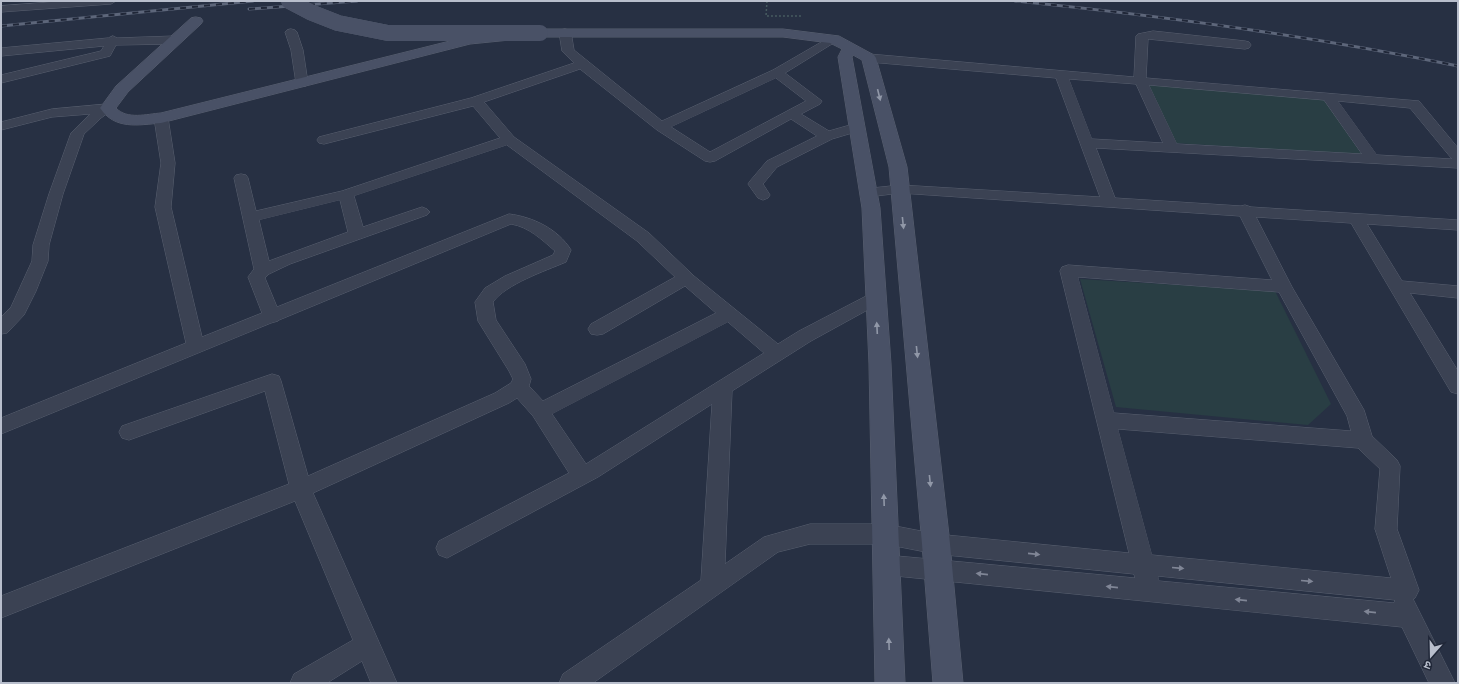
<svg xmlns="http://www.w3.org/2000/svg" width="1459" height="684" font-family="Lato,'Noto Sans Devanagari',sans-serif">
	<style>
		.green { fill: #293e44 }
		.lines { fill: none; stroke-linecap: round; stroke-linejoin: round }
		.street-casing { stroke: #596070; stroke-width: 1 }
		.secondary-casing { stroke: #596070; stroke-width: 1 }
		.path { stroke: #475b60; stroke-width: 1.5; stroke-dasharray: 2 2; stroke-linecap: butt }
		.street { fill: #3b4253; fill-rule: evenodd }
		.secondary { fill: #495166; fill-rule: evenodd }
		.rail-casing { stroke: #5d667a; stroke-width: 3 }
		.rail { stroke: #202738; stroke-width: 2; stroke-dasharray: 6; stroke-linecap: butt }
		.secondary-bridge-casing { stroke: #596070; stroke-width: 16; stroke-linecap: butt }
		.secondary-bridge { stroke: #495166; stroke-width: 16 }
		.oneway { fill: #9198a8 }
		.oneway2 { fill: #808696 }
	</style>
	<rect width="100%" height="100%" fill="#273043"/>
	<!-- green -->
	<g class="green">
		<path d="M1147 84 1324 99 1362 155 1175 143Z"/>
		<path d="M1080 279 1275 291 1331 404 1308 425 1116 407Z"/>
	</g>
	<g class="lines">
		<defs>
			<g id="street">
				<path d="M65 1H116L111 4 1 12V6Z"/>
				<path d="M291 29 295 30 297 32 303 50 308 83 306 86H298L296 83 291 50 285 32 287 30Z"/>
				<path d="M565 29 569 30 571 32 574 50 662 121 773 70 830 37H838L840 39 785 73 822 101 820 104 801 114 829 131 857 123 862 124 864 127 862 130 832 139 777 167 763 184 770 195 768 198 763 200 758 198 748 184 750 181 767 161 817 136 791 119 715 161 710 162 705 161 657 130 580 69 484 102 514 137 649 233 694 276 778 344 799 331 870 294 876 292 882 294 885 298 882 302 811 341 732 391 725 564 764 537 810 524H885L936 534 1129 553 1060 271 1062 267 1068 265 1272 280 1240 216 900 193 868 197 863 195 861 192 863 189 900 185 1100 197 1056 78 869 62 865 61 863 58 865 55 869 54 1134 77 1136 36 1138 34 1153 31 1245 41 1249 42 1251 45 1249 48 1245 49 1148 39 1146 78 1419 101 1458 148V168L1096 148 1115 198 1241 206 1245 205 1251 207 1458 220V230L1367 224 1402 281 1458 286V298L1410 293 1458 371V394L1451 392 1351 223 1256 217 1292 287 1364 410 1372 436 1397 460 1400 466 1397 529 1419 590 1415 598 1413 599 1455 683H1429L1402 627 886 575 878 572 875 565 878 558 886 555 1135 578 1134 574 936 554 885 544H810L778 552 593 683H559L563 674 701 580 712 404 598 477 447 558 439 555 436 548 439 541 569 473 533 416 517 398 509 403 313 493 397 683H371L362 661 327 683H290L294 674 353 640 295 501 1 618V596L289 484 265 391 129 440 122 438 119 432 122 426 272 374 279 376 281 381 308 476 495 393 511 383 513 379 509 371 478 321 475 302 485 288 505 276 553 255 555 251C541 239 529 227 511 224L279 320 278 321 271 323 1 434V418L186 343 155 207 161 163 154 118 156 115H166L168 118 175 163 171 207 202 337 262 313 248 277 254 269 234 178 236 175 241 174 246 175 248 178 256 211 342 191 500 138 473 106 324 144 319 143 317 140 319 137 471 98 574 63 562 51 559 32 561 30ZM776 78 806 101 710 152 671 127ZM1069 79 1136 84 1163 143 1092 139ZM1149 85 1324 100 1362 154 1177 144ZM1338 101 1410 108 1452 159 1377 155ZM507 145 637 241 675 277 591 324 588 329 591 334 597 335 603 334 685 286 716 313 543 401 529 386 531 379 525 364 496 320 493 302C506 284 545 271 566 262L571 250C558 229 533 217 509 214L277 307 265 278 269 274 290 264 427 215 430 212 427 209 422 207 363 227 354 196ZM340 200 348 232 269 261 259 220ZM1078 277 1279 292 1347 416 1351 431 1114 413ZM728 322 764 353 586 464 552 414ZM1118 429 1358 448 1380 469 1375 529 1391 578 1152 555ZM1158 576 1395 600 1394 603 1159 581Z"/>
				<path d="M113 36 117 38 174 36 178 38 180 40 178 42 174 44 116 45 110 56 1 83V75L101 51 104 46 1 56V48L108 38Z"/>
				<path d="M107 104 113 105 115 108 101 118 84 134 63 194 49 245 48 261 36 291 24 315 7 333 1 334V317L11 307 32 261 33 245 49 194 71 133 90 114 52 117 1 130V122L52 109Z"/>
			</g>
			<path id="secondary" d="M196 17 201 18 203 21 201 24 128 92 116 108C127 120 147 114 161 113L470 36 540 29H783L839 36 874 55 876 58 907 167 950 544 963 683H933L922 544 889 167 862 60 853 55 852 57 880 208 891 364 905 683H875L869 364 862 208 838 57 842 49 830 43 783 37H540L470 44 161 123C138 125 115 130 100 108L116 86 191 18Z"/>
		</defs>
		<!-- street casing -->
		<use href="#street" class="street-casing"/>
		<!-- secondary casing -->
		<use href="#secondary" class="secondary-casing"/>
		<!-- path -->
		<path class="path" d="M767 1 766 16H803"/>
		<!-- street -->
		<use href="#street" class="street"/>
		<!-- secondary -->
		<use href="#secondary" class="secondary"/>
		<defs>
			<g id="rail">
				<path d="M1015 1C1164 16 1311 36 1458 66"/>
				<path d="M249 9 357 1"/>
				<path d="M1 26 253 1"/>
			</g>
		</defs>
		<!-- rail casing -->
		<use href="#rail" class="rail-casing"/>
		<!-- rail -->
		<use href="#rail" class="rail"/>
		<defs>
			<path id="secondary-bridge" d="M289 1 310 12 338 23 388 33H540"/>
		</defs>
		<!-- secondary-bridge casing -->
		<use href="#secondary-bridge" class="secondary-bridge-casing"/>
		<!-- secondary-bridge -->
		<use href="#secondary-bridge" class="secondary-bridge"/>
	</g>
	<!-- one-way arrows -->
	<defs><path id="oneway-solid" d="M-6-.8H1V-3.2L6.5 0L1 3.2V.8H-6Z"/></defs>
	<g class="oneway">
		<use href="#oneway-solid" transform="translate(879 95) rotate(76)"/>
		<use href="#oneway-solid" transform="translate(903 223) rotate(84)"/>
		<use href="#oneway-solid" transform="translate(877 328) rotate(-93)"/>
		<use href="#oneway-solid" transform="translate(917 352) rotate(84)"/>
		<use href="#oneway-solid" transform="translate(930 481) rotate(84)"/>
		<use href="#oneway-solid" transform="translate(884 500) rotate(-92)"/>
		<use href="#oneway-solid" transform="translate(889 644) rotate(-92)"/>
	</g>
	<g class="oneway2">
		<use href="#oneway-solid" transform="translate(1034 554) rotate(6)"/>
		<use href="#oneway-solid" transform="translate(1178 568) rotate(5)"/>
		<use href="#oneway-solid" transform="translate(982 574) rotate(-174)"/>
		<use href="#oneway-solid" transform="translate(1307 581) rotate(5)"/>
		<use href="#oneway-solid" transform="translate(1112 587) rotate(-174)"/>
		<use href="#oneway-solid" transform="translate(1241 600) rotate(-174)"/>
		<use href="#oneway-solid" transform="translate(1370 612) rotate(-174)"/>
	</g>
	<!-- border -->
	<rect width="1459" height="684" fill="none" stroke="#b8becc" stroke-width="4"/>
	<!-- north arrow -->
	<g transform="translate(1431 656) rotate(200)" stroke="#202738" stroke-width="3" paint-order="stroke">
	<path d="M0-3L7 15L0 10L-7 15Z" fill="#b8becc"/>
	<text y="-6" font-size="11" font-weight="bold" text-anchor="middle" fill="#b8becc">उ</text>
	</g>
</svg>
